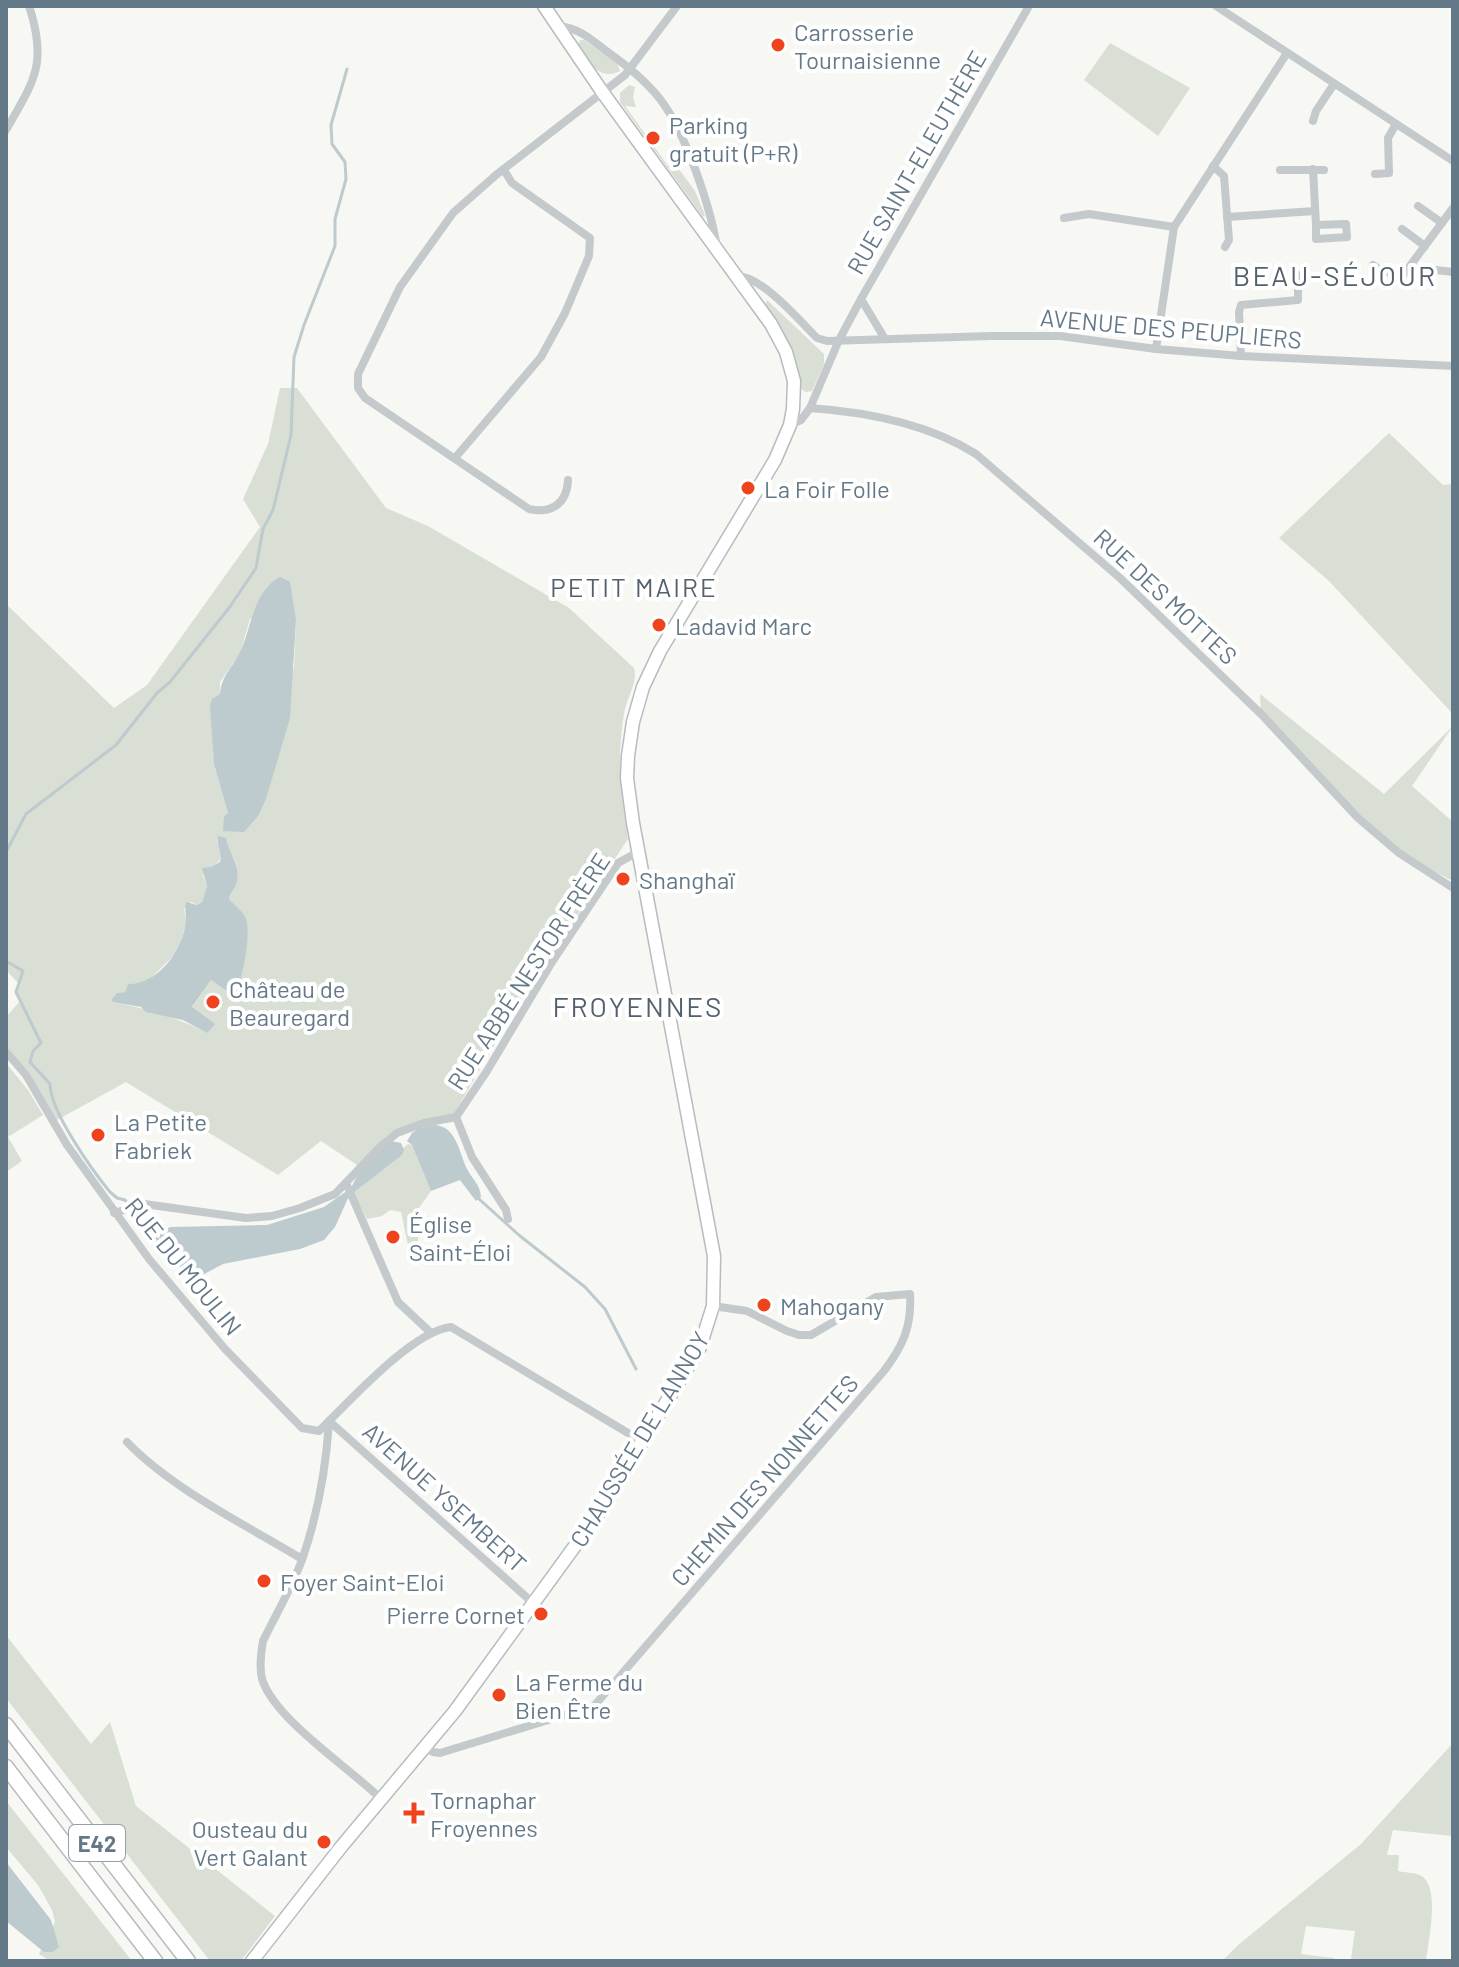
<svg xmlns="http://www.w3.org/2000/svg" width="1459" height="1967" font-family="Barlow,sans-serif">
	<style>
		.green { fill: #d9dfd4; fill-rule: evenodd }
		.water { fill: #bdcace }
		.lines { fill: none; stroke-linecap: round; stroke-linejoin: round }
		.stream { stroke: #bdcace; stroke-width: 3 }
		.secondary-casing { stroke: #b6bcc0; stroke-width: 15 }
		.highway-casing { stroke: #b8bcbf; stroke-width: 17 }
		.street { stroke: #c4c9cc; stroke-width: 8 }
		.secondary { stroke: #fff; stroke-width: 12 }
		.highway { stroke: #fff; stroke-width: 14 }
		.poi-dot { fill: #ee431c; stroke: #fff; stroke-width: 3 }
		.labels { text-anchor: middle; dominant-baseline: central; stroke-width: 8; stroke-linejoin: round; paint-order: stroke }
		.shield { fill: #fff; stroke: #92a1ab; stroke-width: 2 }
		.shield-label { font-size: 22px; font-weight: bold; fill: #647987 }
		.poi-label { font-size: 24px; fill: #647987; stroke: #fff; text-anchor: start }
		.street-label { font-size: 24px; fill: #647987; stroke: #fff }
		.neighbourhood-label { font-size: 26px; letter-spacing: 2px; fill: #52616b; stroke: #fff }
		.quarter-label { font-size: 28px; letter-spacing: 2px; fill: #52616b; stroke: #fff }
	</style>
	<rect width="100%" height="100%" fill="#f7f7f4"/>
	<!-- green -->
	<g class="green">
		<path d="M580 40H584L617 63 620 71C599 82 589 61 578 45Z"/>
		<path d="M1110 43 1190 88 1158 136 1084 80Z"/>
		<path d="M629 85 635 87 633 98 636 107 625 106 668 166 678 168 695 191 705 215 703 217 620 102V93Z"/>
		<path d="M767 300 824 354V364L812 391 806 392 801 389 789 344 765 305Z"/>
		<path d="M280 388H297L386 508 428 526 569 608 634 668C638 680 628 696 625 709 616 754 621 794 628 839L520 1002 453 1115 404 1130 360 1167 321 1141 278 1175 126 1082 57 1120 27 1072 6 1046V1017L21 1000 16 992 19 984 6 970V604L114 708 147 685 260 527 243 499 268 444ZM293 607 296 620 294 668 223 831 228 813 214 764 212 699 220 694V682L240 653 250 619ZM218 837C230 848 240 863 237 880 236 886 230 892 229 899L233 904C240 941 249 959 233 995L211 980 192 1008 207 1033C179 1018 144 1008 113 1002L117 993 125 992 128 985 147 982 179 950 186 923 184 909 191 902 197 905 202 902 207 886 203 875C217 861 227 863 217 841Z"/>
		<path d="M1389 433 1443 485 1453 484V714L1329 581 1279 538Z"/>
		<path d="M1260 694 1384 794 1453 726 1412 786 1453 822V881L1399 853 1358 818 1261 714Z"/>
		<path d="M6 1063 28 1090 43 1115 8 1137 22 1161 6 1172Z"/>
		<path d="M408 1144 412 1145 431 1191 419 1208 418 1247 409 1250 401 1212 390 1210 382 1216 367 1219 353 1192Z"/>
		<path d="M6 1635 91 1744 110 1722 136 1806 275 1916 241 1961H210L6 1698Z"/>
		<path d="M1453 1743V1836L1393 1830 1387 1855H1399L1398 1871C1406 1873 1417 1872 1423 1877 1440 1891 1428 1942 1426 1961H1347L1351 1959 1355 1931 1306 1926 1301 1954 1334 1958V1961H1222L1237 1946 1361 1844Z"/>
		<path d="M6 1801 132 1961H50L39 1954 55 1922 52 1910 38 1885 6 1847Z"/>
	</g>
	<!-- water -->
	<g class="water">
		<path d="M280 577 290 582 296 620 290 718 266 799 258 816 244 832 223 831 224 817 228 813 214 764 210 706 212 699 220 694C221 677 231 669 239 654 252 629 252 592 280 577Z"/>
		<path d="M218 836 226 838C228 852 241 865 237 881 236 888 230 892 229 899 234 905 243 911 246 919 251 936 243 980 234 996L211 980 192 1007 215 1024 207 1033 183 1020 146 1012 141 1007 113 1002 112 999 117 993 125 992 128 984C156 985 181 953 185 927 187 918 184 911 186 902L197 905 202 902 207 886 202 868 211 867 220 862C223 852 216 845 218 836Z"/>
		<path d="M434 1125C457 1126 459 1153 467 1169 472 1179 480 1184 481 1197L476 1201 460 1180 431 1191 412 1145 407 1141 412 1133 420 1128Z"/>
		<path d="M390 1141 401 1143 404 1150 402 1155 349 1196 335 1227 324 1240 300 1249 223 1264 195 1279 175 1263 158 1243 161 1232 170 1227 267 1225 324 1207 351 1188 357 1176Z"/>
		<path d="M6 1862 51 1920 59 1947 53 1952H44L6 1921Z"/>
	</g>
	<g class="lines">
		<!-- stream -->
		<g class="stream">
			<path d="M6 852 26 814 116 745 157 693 170 682 229 608 256 568 263 529 273 510 291 435 294 357 304 325 335 246V219L346 179 345 162 332 144 331 125 347 69"/>
			<path d="M6 961 23 971 16 992 41 1043 33 1051 30 1062 50 1084C50 1111 92 1170 110 1192L117 1198 125 1200 138 1217 146 1233 159 1240"/>
			<path d="M479 1199 520 1236 585 1287 605 1309 636 1369"/>
		</g>
		<defs>
			<path id="secondary" d="M252 1961 341 1847 455 1711 596 1517 700 1347 713 1306 714 1256 633 823 627 778 628 756 633 722 643 687 660 651 775 460 790 425 793 409 794 381 786 352 771 324 603 93 544 6"/>
			<g id="highway">
				<path d="M6 1725 188 1961"/>
				<path d="M6 1767 155 1961"/>
			</g>
		</defs>
		<!-- secondary casing -->
		<use href="#secondary" class="secondary-casing"/>
		<!-- highway casing -->
		<use href="#highway" class="highway-casing"/>
		<!-- street -->
		<g class="street">
			<path d="M1216 6 1453 161"/>
			<path d="M557 26C577 27 590 38 605 50 625 64 645 80 660 99 685 131 711 208 717 248"/>
			<path d="M1313 121 1316 111 1334 84"/>
			<path d="M6 130C34 81 48 64 29 6"/>
			<path d="M1213 166 1224 176 1229 240 1225 247"/>
			<path d="M1313 169 1316 225 1346 224 1347 237 1316 239V225"/>
			<path d="M1280 170H1324"/>
			<path d="M1375 174 1389 173 1388 138 1396 124"/>
			<path d="M1418 206 1442 223"/>
			<path d="M1227 217 1315 211"/>
			<path d="M1064 218 1089 214 1174 227"/>
			<path d="M1402 229 1425 246"/>
			<path d="M1373 265 1383 272 1404 274 1453 208"/>
			<path d="M1410 267 1453 272"/>
			<path d="M736 276C761 275 799 320 817 338L827 341 991 336H1060L1156 349 1241 356 1453 366"/>
			<path d="M861 299 885 339"/>
			<path d="M1156 349 1174 227 1287 53"/>
			<path d="M1241 356 1239 312 1241 305 1298 300V275"/>
			<path d="M810 408C867 412 927 423 976 454L1120 578 1261 714 1358 818 1399 853 1453 888"/>
			<path d="M790 425 801 420 810 408 839 340 861 299 1029 6"/>
			<path d="M455 458 541 357 565 313 589 256 590 238 512 183 504 170"/>
			<path d="M568 480C567 504 551 514 529 509L365 398 358 388V374L400 287 453 213 496 175 625 75 677 6"/>
			<path d="M6 1052 26 1075 67 1145 149 1259 225 1349 302 1428 319 1431C348 1403 412 1331 451 1327L643 1442"/>
			<path d="M456 1117 472 1157 506 1210 508 1219"/>
			<path d="M346 1183 398 1302 430 1332"/>
			<path d="M114 1213 144 1204 246 1218 272 1216 300 1208 335 1194 380 1147 397 1133 424 1123 456 1117 487 1071 552 962 618 863 638 852"/>
			<path d="M329 1421 533 1603"/>
			<path d="M329 1422C326 1468 318 1513 303 1557 293 1586 276 1614 263 1641 261 1653 259 1667 262 1679 275 1720 350 1768 381 1799"/>
			<path d="M127 1442C172 1489 246 1525 302 1559"/>
			<path d="M425 1747 433 1752 440 1753 594 1706 884 1371C903 1346 912 1326 910 1294L876 1297 811 1335H799L787 1331 747 1311 713 1306"/>
		</g>
		<!-- secondary -->
		<use href="#secondary" class="secondary"/>
		<!-- highway -->
		<use href="#highway" class="highway"/>
	</g>
	<!-- markers -->
	<g class="poi-dot">
		<circle cx="778" cy="45" r="8"/>
		<circle cx="653" cy="138" r="8"/>
		<circle cx="748" cy="488" r="8"/>
		<circle cx="659" cy="625" r="8"/>
		<circle cx="623" cy="879" r="8"/>
		<circle cx="213" cy="1002" r="8"/>
		<circle cx="98" cy="1135" r="8"/>
		<circle cx="393" cy="1237" r="8"/>
		<circle cx="764" cy="1305" r="8"/>
		<circle cx="264" cy="1581" r="8"/>
		<circle cx="541" cy="1614" r="8"/>
		<circle cx="499" cy="1695" r="8"/>
		<path d="M410 1801h8v8h8v8h-8v8h-8v-8h-8v-8h8z"/>
		<circle cx="324" cy="1842" r="8"/>
	</g>
	<g class="labels">
		<!-- shield labels -->
		<rect class="shield" x="69" y="1825" width="56" height="36" rx="6"/>
		<g class="shield-label">
			<text x="97" y="1843">E42</text>
		</g>
		<!-- poi labels -->
		<g class="poi-label">
			<text x="794" y="31">Carrosserie<tspan x="794" dy="28">Tournaisienne</tspan></text>
			<text x="669" y="124">Parking<tspan x="669" dy="28">gratuit (P+R)</tspan></text>
			<text x="764" y="488">La Foir Folle</text>
			<text x="675" y="625">Ladavid Marc</text>
			<text x="639" y="879">Shanghaï</text>
			<text x="229" y="988">Château de<tspan x="229" dy="28">Beauregard</tspan></text>
			<text x="114" y="1121">La Petite<tspan x="114" dy="28">Fabriek</tspan></text>
			<text x="409" y="1223">Église<tspan x="409" dy="28">Saint-Éloi</tspan></text>
			<text x="780" y="1305">Mahogany</text>
			<text x="280" y="1581">Foyer Saint-Eloi</text>
			<text x="525" y="1614" text-anchor="end">Pierre Cornet</text>
			<text x="515" y="1681">La Ferme du<tspan x="515" dy="28">Bien Être</tspan></text>
			<text x="430" y="1799">Tornaphar<tspan x="430" dy="28">Froyennes</tspan></text>
			<text x="308" y="1828" text-anchor="end">Ousteau du<tspan x="308" dy="28">Vert Galant</tspan></text>
		</g>
		<!-- street labels -->
		<g class="street-label">
			<text transform="translate(916 162) rotate(-60)">RUE SAINT-ELEUTHÈRE</text>
			<text transform="translate(1171 328) rotate(5)">AVENUE DES PEUPLIERS</text>
			<text transform="translate(1166 596) rotate(43)">RUE DES MOTTES</text>
			<text transform="translate(528 971) rotate(-57)">RUE ABBÉ NESTOR FRÈRE</text>
			<text transform="translate(184 1266) rotate(51)">RUE DU MOULIN</text>
			<text transform="translate(639 1439) rotate(-59)">CHAUSSÉE DE LANNOY</text>
			<text transform="translate(764 1480) rotate(-49)">CHEMIN DES NONNETTES</text>
			<text transform="translate(445 1497) rotate(42)">AVENUE YSEMBERT</text>
		</g>
		<!-- neighbourhood labels -->
		<g class="neighbourhood-label">
			<text x="634" y="586">PETIT MAIRE</text>
		</g>
		<!-- quarter labels -->
		<g class="quarter-label">
			<text x="1335" y="275">BEAU-SÉJOUR</text>
			<text x="638" y="1006">FROYENNES</text>
		</g>
	</g>
	<!-- border -->
	<rect width="1459" height="1967" fill="none" stroke="#647987" stroke-width="16"/>
</svg>
